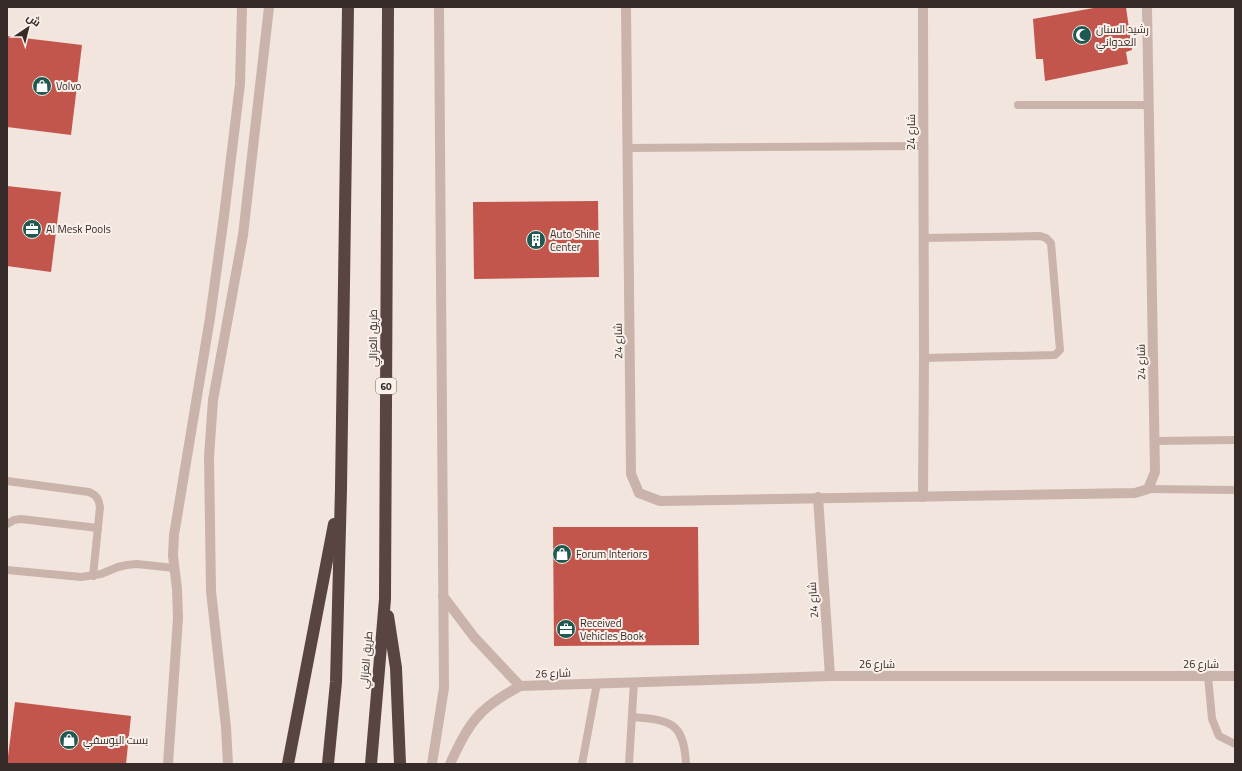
<svg xmlns="http://www.w3.org/2000/svg" width="1242" height="771" font-family="'Titillium Web',Cairo,sans-serif">
	<style>
		.building { fill: #c2554c }
		.lines { fill: none; stroke-linecap: round; stroke-linejoin: round }
		.service { stroke: #cab3aa; stroke-width: 8 }
		.minor { stroke: #cab3aa; stroke-width: 10 }
		.motorway { stroke: #584441; stroke-width: 12 }
		.labels { text-anchor: middle; dominant-baseline: central; stroke-width: 4; stroke-linejoin: round; paint-order: stroke }
		.shield { fill: #f9f0ea; stroke: #716663; stroke-width: 1 }
		.shield-label { font-size: 10px; font-weight: bold; fill: #372b29 }
		.poi-label { font-size: 11px; fill: #372b29; stroke: #f9f0ea; text-anchor: start }
		.street-label { font-size: 11px; fill: #372b29; stroke: #f9f0ea }
	</style>
	<rect width="100%" height="100%" fill="#f2e5de"/>
	<!-- building -->
	<g class="building">
		<path d="M1099 7H1126L1132 50 1126 52 1128 64 1045 81 1043 59H1036L1033 19Z"/>
		<path d="M7 36 82 45 71 135 7 127Z"/>
		<path d="M7 186 61 192 51 272 7 266Z"/>
		<path d="M598 201 599 277 474 279 473 202Z"/>
		<path d="M553 527H698L699 645 554 646Z"/>
		<path d="M15 702 131 716 126 764H7Z"/>
	</g>
	<g class="lines">
		<!-- service -->
		<g class="service">
			<path d="M1018 105H1149"/>
			<path d="M628 148 923 146"/>
			<path d="M923 238 1040 236 1046 238 1051 243 1060 350 1055 355 924 358"/>
			<path d="M1155 441 1235 440"/>
			<path d="M7 481 89 492C97 495 99 500 100 507L93 576"/>
			<path d="M1148 489 1235 490"/>
			<path d="M7 524 14 520 21 519 98 528"/>
			<path d="M7 570 81 577 101 574 118 567 127 565 137 564 174 568"/>
			<path d="M1208 676 1212 719 1219 736 1235 744"/>
			<path d="M632 717C669 720 684 721 686 764"/>
			<path d="M582 764 597 683"/>
			<path d="M629 764 634 682"/>
		</g>
		<!-- minor -->
		<g class="minor">
			<path d="M626 7 631 474 639 493 660 501 1135 493 1148 489 1155 472 1147 7"/>
			<path d="M818 497 830 676"/>
			<path d="M923 497 924 358 923 7"/>
			<path d="M443 596 474 637 520 686"/>
			<path d="M168 764 178 618 177 589 173 556 174 535 210 318 224 216 240 84 242 7"/>
			<path d="M228 764 226 727 211 591 209 457 213 400 243 235 269 7"/>
			<path d="M432 764 444 688 439 7"/>
			<path d="M450 764C458 747 466 729 479 715 490 703 506 694 520 686L830 676H1235"/>
		</g>
		<!-- motorway -->
		<g class="motorway">
			<path d="M388 616 396 668 400 764"/>
			<path d="M288 764 334 524"/>
			<path d="M328 764 336 682 341 489 348 7"/>
			<path d="M371 764 385 599 388 7"/>
		</g>
	</g>
	<!-- icons -->
	<defs>
		<symbol id="mosque-disc" viewBox="-11 -11 22 22"><circle r="9.5" fill="#205852" stroke="#f9f0ea"/><path d="M3.5-4.9A6 6 0 1 0 3.5 4.9A5 5 0 1 1 3.5-4.9Z" fill="#fff"/></symbol>
		<symbol id="shop-disc" viewBox="-11 -11 22 22"><circle r="9.5" fill="#205852" stroke="#f9f0ea"/><path d="M-5-2.5h2.3a2.7 3.5 0 0 1 5.4 0H5L5.5 6h-11ZM-1.5-2.5h3a1.5 2.3 0 0 0-3 0Z" fill="#fff"/></symbol>
		<symbol id="office-disc" viewBox="-11 -11 22 22"><circle r="9.5" fill="#205852" stroke="#f9f0ea"/><path d="M-6-3h4V-5.5h4V-3h4V5H-6ZM-1-4.5V-3h2v-1.5ZM-6 0V1H6V0Z" fill="#fff"/></symbol>
		<symbol id="building-disc" viewBox="-11 -11 22 22"><circle r="9.5" fill="#205852" stroke="#f9f0ea"/><path d="M-4-6H4V6H1V3H-1V6H-4ZM-2.5-4.3h1.7v1.8h-1.7ZM.8-4.3h1.7v1.8H.8ZM-2.5-1h1.7V.8h-1.7ZM.8-1h1.7V.8H.8Z" fill="#fff"/></symbol>
	</defs>
	<g fill-rule="evenodd">
		<use href="#mosque-disc" x="1071" y="24" width="22" height="22"/>
		<use href="#shop-disc" x="31" y="75" width="22" height="22"/>
		<use href="#office-disc" x="21" y="218" width="22" height="22"/>
		<use href="#building-disc" x="525" y="229" width="22" height="22"/>
		<use href="#shop-disc" x="551" y="543" width="22" height="22"/>
		<use href="#office-disc" x="555" y="618" width="22" height="22"/>
		<use href="#shop-disc" x="58" y="729" width="22" height="22"/>
	</g>
	<g class="labels">
		<!-- shield labels -->
		<rect class="shield" x="376" y="378" width="20" height="16" rx="3"/>
		<g class="shield-label">
			<text x="386" y="386">60</text>
		</g>
		<!-- poi labels -->
		<g class="poi-label">
			<text x="1096" y="29">رشيد السنان<tspan x="1096" dy="13">العدواني</tspan></text>
			<text x="56" y="86">Volvo</text>
			<text x="46" y="229">Al Mesk Pools</text>
			<text x="550" y="234">Auto Shine<tspan x="550" dy="13">Center</tspan></text>
			<text x="576" y="554">Forum Interiors</text>
			<text x="580" y="623">Received<tspan x="580" dy="13">Vehicles Book</tspan></text>
			<text x="83" y="740">بست اليوسفي</text>
		</g>
		<!-- street labels -->
		<g class="street-label">
			<text transform="translate(911 132) rotate(-90)">شارع 24</text>
			<text transform="translate(373 338) rotate(-90)">طريق الغزالي</text>
			<text transform="translate(618 341) rotate(-91)">شارع 24</text>
			<text transform="translate(1141 362) rotate(-91)">شارع 24</text>
			<text transform="translate(813 600) rotate(-94)">شارع 24</text>
			<text transform="translate(366 660) rotate(-85)">طريق الغزالي</text>
			<text x="877" y="664">شارع 26</text>
			<text x="1201" y="664">شارع 26</text>
			<text transform="translate(553 673) rotate(-2)">شارع 26</text>
		</g>
	</g>
	<!-- border -->
	<rect width="1242" height="771" fill="none" stroke="#372b29" stroke-width="16"/>
	<!-- north arrow -->
	<g transform="translate(28 28) rotate(35)" stroke="#f9f0ea" stroke-width="3" paint-order="stroke">
	<path d="M0-3L7 15L0 10L-7 15Z" fill="#372b29"/>
	<text y="-6" font-size="11" font-weight="bold" text-anchor="middle" fill="#372b29">ش</text>
	</g>
</svg>
